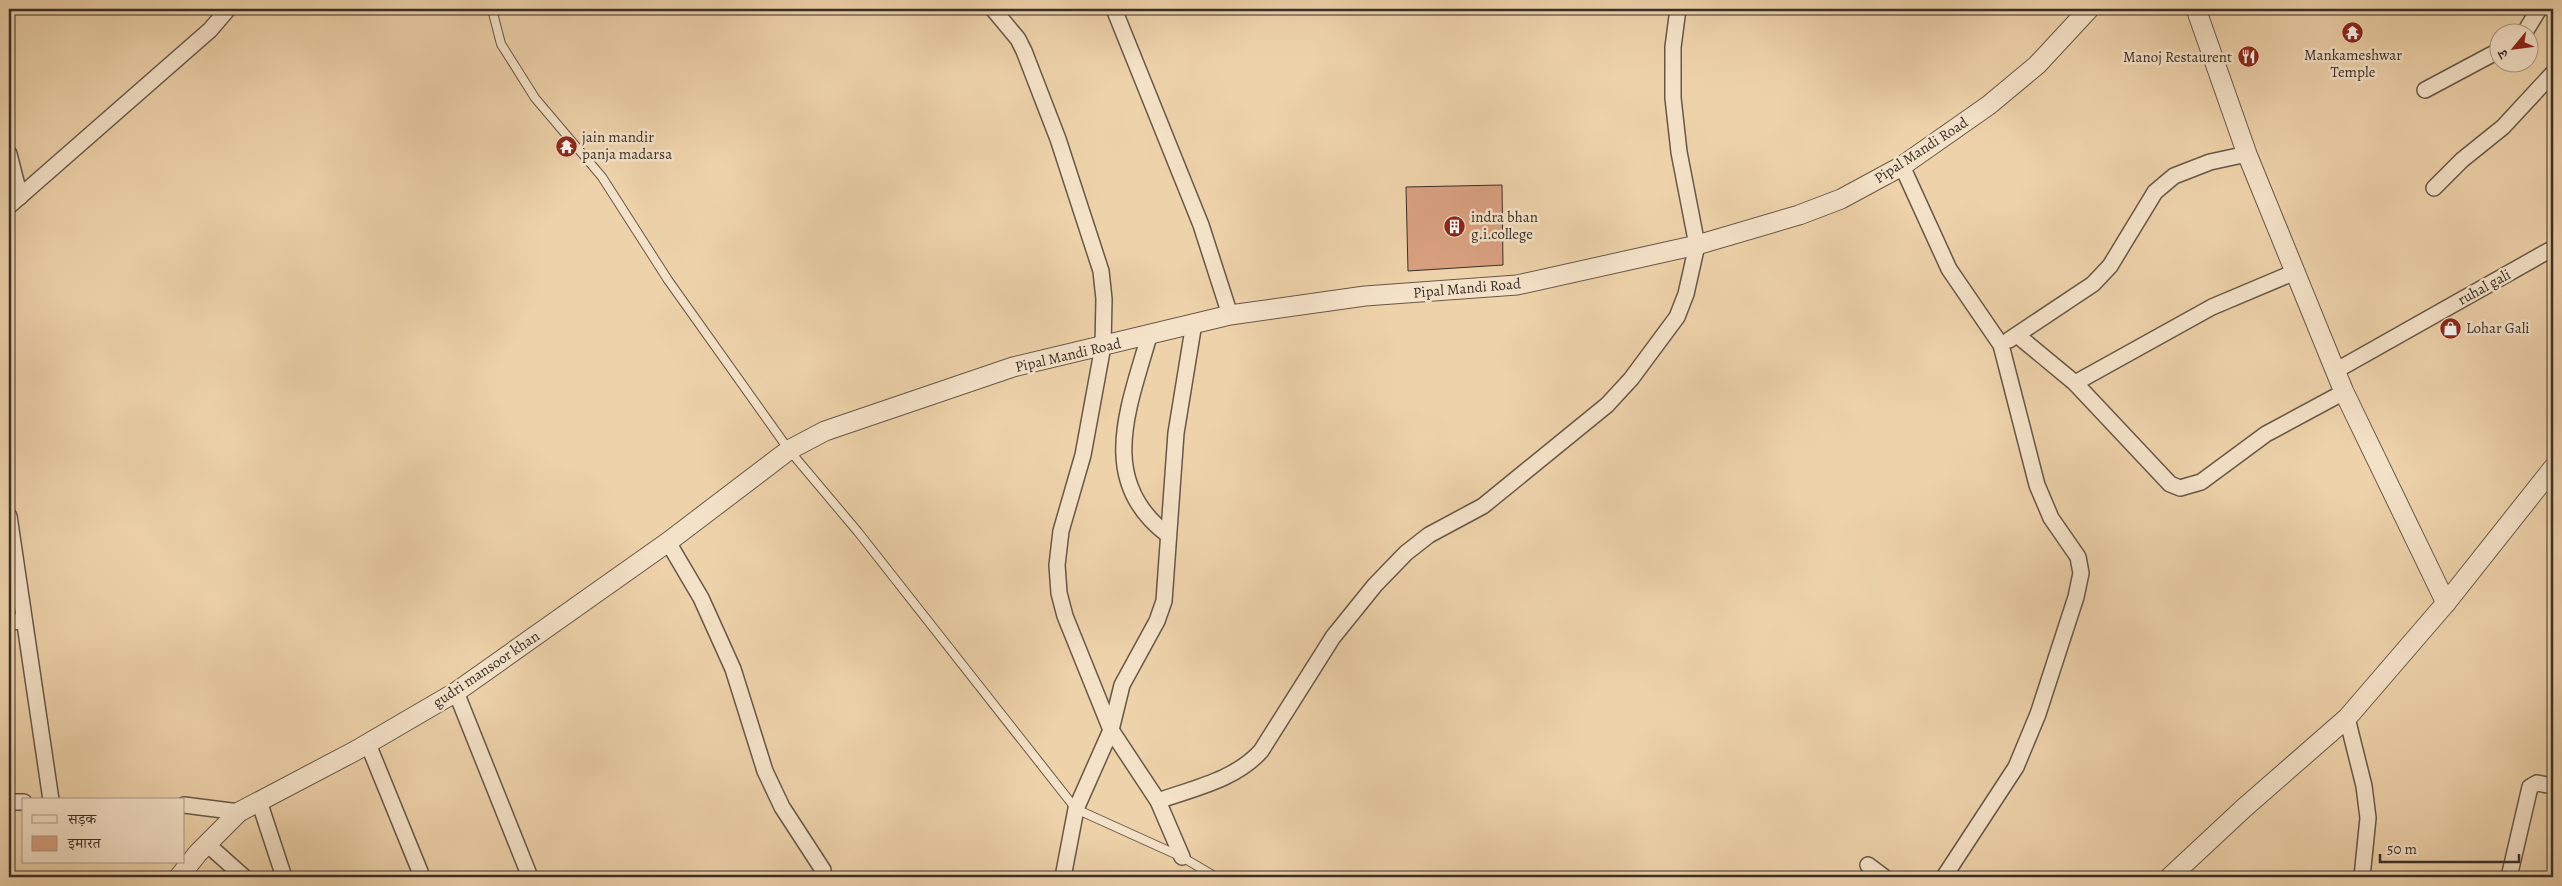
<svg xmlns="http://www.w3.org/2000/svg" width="2562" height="886" font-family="Alegreya,'Noto Serif Devanagari',serif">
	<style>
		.building { fill: #d8a07f; stroke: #3a2f28 }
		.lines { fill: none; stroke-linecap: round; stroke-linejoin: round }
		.service-casing { stroke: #675848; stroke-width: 10 }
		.minor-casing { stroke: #675848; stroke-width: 18 }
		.tertiary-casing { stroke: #675848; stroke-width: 21 }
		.service { stroke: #f4e2c8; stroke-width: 8 }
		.minor { stroke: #f4e2c8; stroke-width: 15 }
		.tertiary { stroke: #f4e2c8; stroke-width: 19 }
		.labels { text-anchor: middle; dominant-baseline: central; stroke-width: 5; stroke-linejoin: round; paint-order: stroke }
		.poi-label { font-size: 15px; fill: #3a2f28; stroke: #f4e2c8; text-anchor: start }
		.street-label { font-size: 15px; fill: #3a2f28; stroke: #f4e2c8 }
	</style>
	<rect width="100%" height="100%" fill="#eed2aa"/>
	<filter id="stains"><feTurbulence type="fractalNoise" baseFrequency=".004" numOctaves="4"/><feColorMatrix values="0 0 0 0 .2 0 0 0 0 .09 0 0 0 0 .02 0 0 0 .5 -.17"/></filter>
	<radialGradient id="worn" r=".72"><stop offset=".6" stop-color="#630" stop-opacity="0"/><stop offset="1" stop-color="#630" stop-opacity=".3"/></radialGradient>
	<!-- building -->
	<path class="building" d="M1502 185 1503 265 1408 271 1406 187Z"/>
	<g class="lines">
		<defs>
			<path id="service" d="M492 9 501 44 535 98 602 177 668 280 789 450 858 532 1076 809 1182 857 1216 877"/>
			<g id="minor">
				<path d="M993 9 1018 39 1024 51 1058 139 1101 271 1104 299 1103 346 1083 455 1061 531 1057 565 1059 593 1065 616 1111 730 1158 801 1182 857"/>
				<path d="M1114 9 1201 225 1230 315"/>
				<path d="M2525 32 2539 9"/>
				<path d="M2425 90 2500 50"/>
				<path d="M9 154 20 197"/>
				<path d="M1902 166 1949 269 2001 345 2037 485 2051 518 2078 557 2081 573 2076 597 2038 714 2016 767 1944 877"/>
				<path d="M2434 188 2462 160 2503 127 2553 73"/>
				<path d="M9 206 210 30 228 9"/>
				<path d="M2017 335 2075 383 2170 484 2180 488 2201 482 2266 434 2344 392"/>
				<path d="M1149 336C1129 407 1096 481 1168 535"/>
				<path d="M2009 340 2093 284 2110 266 2155 192 2174 176 2210 162 2247 154"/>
				<path d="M2337 370 2548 251H2553"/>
				<path d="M2075 383 2212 307 2295 272"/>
				<path d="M9 516 51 800"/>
				<path d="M668 542 701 598 733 669 765 771 782 807 823 870"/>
				<path d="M9 622 24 621"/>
				<path d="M456 692 530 877"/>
				<path d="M2347 718 2364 786 2368 818 2362 877"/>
				<path d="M368 744 421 874"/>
				<path d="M259 801 284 877"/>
				<path d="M1158 801C1194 788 1235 780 1261 751L1333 637 1375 585 1406 553 1429 535 1483 506 1607 405 1631 379 1677 317 1686 294 1697 245 1679 152 1673 98V47L1678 9"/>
				<path d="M9 802H24"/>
				<path d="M184 805 239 812"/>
				<path d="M207 844 244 877"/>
				<path d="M1868 865 1884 877"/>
				<path d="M1063 877 1076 809 1111 730 1122 685 1157 621 1164 601 1176 433 1194 323"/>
				<path d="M2509 877 2530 787 2537 783 2553 786"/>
			</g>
			<g id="tertiary">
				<path d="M2196 9 2247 154 2344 392 2446 603"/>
				<path d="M179 877 198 853 239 812 355 751 456 692 668 542 789 450 825 431 1013 367 1230 315 1365 296 1517 285 1697 245 1799 215 1841 199 1902 166 1989 105 2037 65 2089 9"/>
				<path d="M2170 877 2244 808 2347 718 2446 603 2553 468"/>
			</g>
		</defs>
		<!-- service casing -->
		<use href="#service" class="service-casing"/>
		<!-- minor casing -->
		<use href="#minor" class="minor-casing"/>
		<!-- tertiary casing -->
		<use href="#tertiary" class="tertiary-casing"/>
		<!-- service -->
		<use href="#service" class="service"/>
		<!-- minor -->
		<use href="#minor" class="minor"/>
		<!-- tertiary -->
		<use href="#tertiary" class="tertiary"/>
	</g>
	<!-- icons -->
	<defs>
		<symbol id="temple-disc" viewBox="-11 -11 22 22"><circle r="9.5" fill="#8f2418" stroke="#f4e2c8"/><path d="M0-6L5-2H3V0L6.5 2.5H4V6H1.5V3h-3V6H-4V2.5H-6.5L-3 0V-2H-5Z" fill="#fff"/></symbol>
		<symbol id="restaurant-disc" viewBox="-11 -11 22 22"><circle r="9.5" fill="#8f2418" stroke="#f4e2c8"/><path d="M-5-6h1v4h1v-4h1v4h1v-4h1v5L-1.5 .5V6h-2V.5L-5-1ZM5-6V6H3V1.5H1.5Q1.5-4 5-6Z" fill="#fff"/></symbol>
		<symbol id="building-disc" viewBox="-11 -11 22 22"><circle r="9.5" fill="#8f2418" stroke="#f4e2c8"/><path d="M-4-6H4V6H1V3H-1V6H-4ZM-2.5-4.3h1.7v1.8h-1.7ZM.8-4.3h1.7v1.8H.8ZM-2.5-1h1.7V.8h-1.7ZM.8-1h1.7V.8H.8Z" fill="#fff"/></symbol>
		<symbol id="shop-disc" viewBox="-11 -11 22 22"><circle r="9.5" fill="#8f2418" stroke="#f4e2c8"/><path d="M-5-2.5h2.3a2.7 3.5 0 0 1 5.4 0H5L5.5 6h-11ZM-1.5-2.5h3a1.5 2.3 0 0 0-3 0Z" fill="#fff"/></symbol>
	</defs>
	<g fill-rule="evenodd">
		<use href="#temple-disc" x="2340" y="20" width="25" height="25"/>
		<use href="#restaurant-disc" x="2236" y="44" width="25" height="25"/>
		<use href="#temple-disc" x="554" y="134" width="25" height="25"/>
		<use href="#building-disc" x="1442" y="214" width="25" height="25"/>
		<use href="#shop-disc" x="2438" y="316" width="25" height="25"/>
	</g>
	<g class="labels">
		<!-- poi labels -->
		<g class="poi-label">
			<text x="2353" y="55" text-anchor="middle">Mankameshwar<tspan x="2353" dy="17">Temple</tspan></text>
			<text x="2232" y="57" text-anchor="end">Manoj Restaurent</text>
			<text x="582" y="137">jain mandir<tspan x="582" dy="17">panja madarsa</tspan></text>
			<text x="1471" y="217">indra bhan<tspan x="1471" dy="17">g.i.college</tspan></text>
			<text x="2466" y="328">Lohar Gali</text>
		</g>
		<!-- street labels -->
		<g class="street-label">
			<text transform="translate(1921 150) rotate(-33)">Pipal Mandi Road</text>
			<text transform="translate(2484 287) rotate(-29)">ruhal gali</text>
			<text transform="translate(1467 288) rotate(-5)">Pipal Mandi Road</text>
			<text transform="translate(1068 355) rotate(-13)">Pipal Mandi Road</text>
			<text transform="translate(486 669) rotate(-34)">gudri mansoor khan</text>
		</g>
	</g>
	<!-- margin -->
	<rect width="2562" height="886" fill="none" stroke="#eed2aa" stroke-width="30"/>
	<rect x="10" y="10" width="2542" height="866" fill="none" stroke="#3a2f28" stroke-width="2.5"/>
	<rect x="15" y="15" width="2532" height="856" fill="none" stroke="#3a2f28"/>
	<!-- legend -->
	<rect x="22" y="798" width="162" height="65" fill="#f4e2c8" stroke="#aa9a88"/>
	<rect x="32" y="815" width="25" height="8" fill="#f4e2c8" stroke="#aa9a88"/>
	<text x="68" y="824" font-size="15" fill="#3a2f28">सड़क</text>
	<rect x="32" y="836" width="25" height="15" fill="#d8a07f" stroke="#aa9a88"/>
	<text x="68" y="848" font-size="15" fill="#3a2f28">इमारत</text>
	<!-- north arrow -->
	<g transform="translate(2514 48) rotate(241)"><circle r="24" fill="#f4e2c8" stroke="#aa9a88"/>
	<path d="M0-4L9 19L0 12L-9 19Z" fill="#8f2418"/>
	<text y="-8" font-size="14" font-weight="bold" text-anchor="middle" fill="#3a2f28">उ</text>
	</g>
	<!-- scale -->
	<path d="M2380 854v8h139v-8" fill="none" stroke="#3a2f28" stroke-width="2.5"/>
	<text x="2387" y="854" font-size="15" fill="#3a2f28" stroke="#f4e2c8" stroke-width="4" paint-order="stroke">50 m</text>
	<rect width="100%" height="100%" filter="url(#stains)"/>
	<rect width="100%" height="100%" fill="url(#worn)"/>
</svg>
